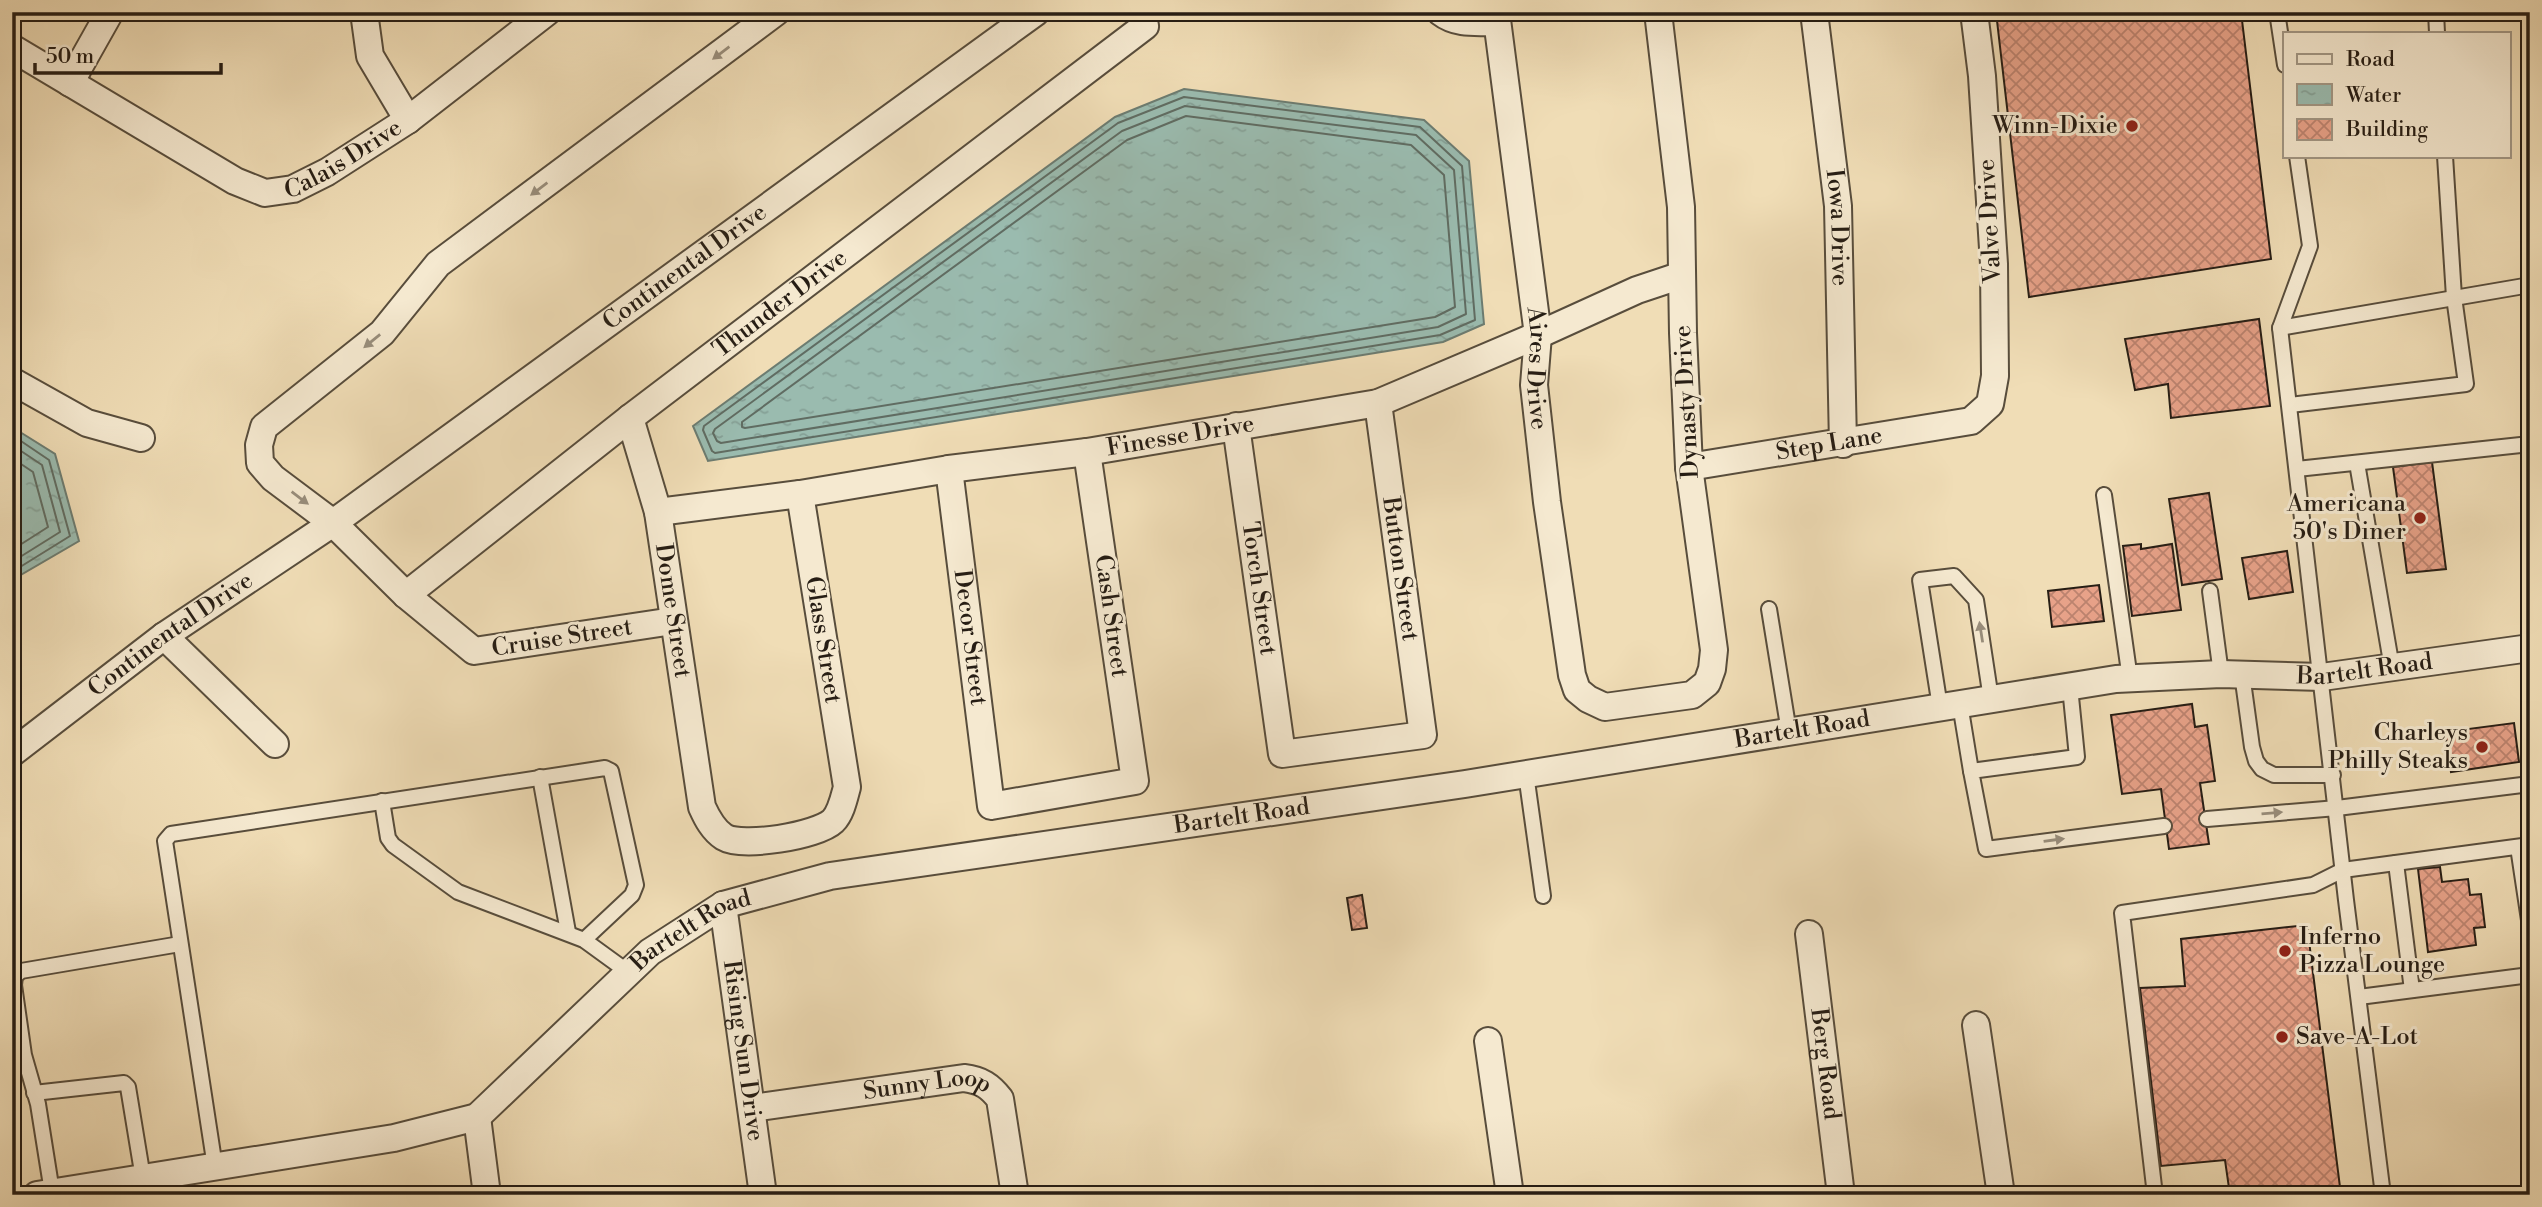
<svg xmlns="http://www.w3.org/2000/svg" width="2542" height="1207" font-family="'Libre Bodoni',serif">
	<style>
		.water { fill: url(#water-ripples); stroke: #6c7c71; stroke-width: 2 }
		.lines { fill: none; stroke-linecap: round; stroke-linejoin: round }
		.shore { stroke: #606c62; stroke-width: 2 }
		.building { fill: url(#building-cross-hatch); stroke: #261d14; stroke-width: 2 }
		.lane-casing { stroke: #584d3c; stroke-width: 18 }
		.street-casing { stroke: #584d3c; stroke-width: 30 }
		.lane { stroke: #f5e9d0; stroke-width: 14 }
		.street { stroke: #f5e9d0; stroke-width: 26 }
		.oneway { fill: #988d7b }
		.poi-dot { fill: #8f2418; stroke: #f5e9d0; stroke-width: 2.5 }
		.labels { text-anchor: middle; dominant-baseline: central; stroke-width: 6; stroke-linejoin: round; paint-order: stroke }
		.poi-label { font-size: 24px; fill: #261d14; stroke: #f5e9d0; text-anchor: end }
		.street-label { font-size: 24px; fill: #261d14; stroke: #f5e9d0 }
	</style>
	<defs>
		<pattern id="water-ripples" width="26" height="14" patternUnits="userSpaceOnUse" patternTransform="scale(1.75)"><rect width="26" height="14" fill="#9abbaf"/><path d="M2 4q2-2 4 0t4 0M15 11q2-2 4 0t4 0" fill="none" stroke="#85a096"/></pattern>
		<pattern id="building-cross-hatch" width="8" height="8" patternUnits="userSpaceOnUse" patternTransform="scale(1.75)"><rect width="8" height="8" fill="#e8a289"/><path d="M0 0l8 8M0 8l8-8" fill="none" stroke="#bc836f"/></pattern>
	</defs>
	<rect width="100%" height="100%" fill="#f0ddb6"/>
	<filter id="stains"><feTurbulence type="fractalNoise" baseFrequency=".00286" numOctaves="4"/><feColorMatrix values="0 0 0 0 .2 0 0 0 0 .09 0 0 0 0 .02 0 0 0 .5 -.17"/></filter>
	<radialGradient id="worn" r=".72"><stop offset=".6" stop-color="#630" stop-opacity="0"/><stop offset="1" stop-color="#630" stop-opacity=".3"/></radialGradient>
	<!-- water -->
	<g class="water">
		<path d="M1184 89 1424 120 1469 161 1484 324 1443 342 708 461 693 426 1115 117Z"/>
		<path d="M12 427 55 454 79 541 12 580Z"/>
	</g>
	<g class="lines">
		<!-- shore -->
		<g class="shore">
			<path d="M1184 97 1420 127 1462 166 1475 320 1440 335 715 453 712 451 703 430 704 426 1118 123Z"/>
			<path d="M1185 106 1416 135 1454 170 1466 314 1438 327 721 443 717 441 713 433 715 429 1122 131Z"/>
			<path d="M1186 116 1411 145 1444 175 1455 307 1435 317 745 428 742 427V422L1127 140Z"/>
			<path d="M12 435 49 460 70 536 12 572"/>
			<path d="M12 445 42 465 60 532 12 562"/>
			<path d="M12 458 33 472 48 527 12 550"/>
		</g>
	</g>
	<!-- building -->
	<g class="building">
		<path d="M1996 12H2241L2271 259 2029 297Z"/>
		<path d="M2259 319 2270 406 2171 418 2168 384 2135 390 2125 339Z"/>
		<path d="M2432 462 2446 569 2407 573 2393 467Z"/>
		<path d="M2209 493 2222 579 2182 585 2169 499Z"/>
		<path d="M2141 544V549L2172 544 2181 610 2132 616 2123 546Z"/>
		<path d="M2287 551 2293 592 2249 599 2242 558Z"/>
		<path d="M2099 585 2104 621 2052 627 2048 591Z"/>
		<path d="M2192 704 2195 727 2207 725 2215 781 2200 783 2209 844 2169 849 2161 789 2122 794 2111 715Z"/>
		<path d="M2514 723 2519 762 2451 772 2445 732Z"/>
		<path d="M2440 867 2442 882 2468 879 2470 895 2481 894 2485 927 2474 928 2476 945 2428 952 2418 869Z"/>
		<path d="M1362 895 1367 928 1352 930 1347 898Z"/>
		<path d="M2307 925 2341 1195H2230L2225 1160 2161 1166 2140 988 2185 986 2181 939Z"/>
	</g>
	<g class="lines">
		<defs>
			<g id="lane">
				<path d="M1437 12V17C1455 31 1476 28 1498 28"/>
				<path d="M2277 12 2285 65"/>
				<path d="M2436 12 2437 33"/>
				<path d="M2297 156 2310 246 2280 328 2346 900 2383 1195"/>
				<path d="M2280 328 2530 285"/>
				<path d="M2290 405 2466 384 2454 297 2445 156"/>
				<path d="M2357 463 2392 668"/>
				<path d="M2297 469 2530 444"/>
				<path d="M2104 495 2130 679"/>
				<path d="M2210 591 2221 674"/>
				<path d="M1769 609 1789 732"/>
				<path d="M2242 674 2252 747 2256 761 2262 769 2274 775H2333"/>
				<path d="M2070 687 2077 757 1971 771 1986 849 2164 826"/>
				<path d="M1960 704 1971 771"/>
				<path d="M1940 707 1920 580 1954 576 1976 600 1991 699"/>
				<path d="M1526 774 1543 896"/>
				<path d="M540 777 568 932"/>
				<path d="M382 801 388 838 393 845 458 892 584 940 628 972"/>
				<path d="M2207 819 2337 808 2530 784"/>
				<path d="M2518 847 2530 927"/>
				<path d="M2396 863 2412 990"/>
				<path d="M2359 997 2530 975"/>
				<path d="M34 1093 124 1083 128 1087 143 1178"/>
				<path d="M215 1167 165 841 171 834 605 768 611 771 636 885 632 895 584 940"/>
				<path d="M52 1192 38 1104 24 1055 14 985 15 976 21 971 180 944"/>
				<path d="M2155 1195 2122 913 2313 885 2343 870 2530 845"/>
			</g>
			<g id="street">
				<path d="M364 12 370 56 408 120"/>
				<path id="s1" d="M1496 12 1538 335 1534 385 1547 502 1572 675 1577 690 1588 699 1605 707 1692 695 1707 683 1712 669 1714 650 1689 467 1683 333 1681 207 1658 12"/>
				<path id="s2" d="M1814 12 1838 206 1843 444"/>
				<path id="s3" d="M12 48 235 181 265 193 293 189 327 172 408 120 547 12"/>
				<path d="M70 83 110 12"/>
				<path d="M12 381 87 423 141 438"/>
				<path id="s4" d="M630 418 658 512 702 807C707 818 713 830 724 837 742 848 817 836 833 821 841 813 844 798 847 787L800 494"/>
				<path id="s5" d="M1236 426 1282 754 1423 735 1378 403"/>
				<path id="s6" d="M1689 467 1971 421 1990 404 1995 376 1994 264 1982 76 1974 12"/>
				<path id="s7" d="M949 469 991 806 1135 781 1087 452"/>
				<path id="s8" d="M658 512 800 494 949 469 1087 452 1378 403 1538 335 1637 290 1682 275"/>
				<path id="s9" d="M406 595 630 418 1145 26 1142 12"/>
				<path d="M673 621 474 651 406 595 333 523 273 478 260 463 259 445 264 427 382 333 438 264 776 12"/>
				<path d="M164 636 275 744"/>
				<path id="s10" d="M12 753 164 636 333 523 1036 12"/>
				<path id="s11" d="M723 905 763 1195"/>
				<path id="s12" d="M1809 934 1841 1195"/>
				<path d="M1976 1025 2001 1195"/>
				<path d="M1488 1041 1510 1195"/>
				<path id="s13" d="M752 1108 964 1078C981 1080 990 1086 1000 1099L1015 1195"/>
				<path d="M477 1117 487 1195"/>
				<path id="s14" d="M37 1195 394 1138 477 1117 650 952 723 905 830 876 1465 784 2116 679 2221 674 2322 677 2530 648"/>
			</g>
		</defs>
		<!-- lane casing -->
		<use href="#lane" class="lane-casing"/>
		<!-- street casing -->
		<use href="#street" class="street-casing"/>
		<!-- lane -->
		<use href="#lane" class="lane"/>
		<!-- street -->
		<use href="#street" class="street"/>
	</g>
	<!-- one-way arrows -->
	<defs><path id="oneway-solid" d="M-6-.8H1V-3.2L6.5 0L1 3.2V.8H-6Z" transform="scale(1.75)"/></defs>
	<g class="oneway">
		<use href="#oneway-solid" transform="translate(721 53) rotate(143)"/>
		<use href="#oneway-solid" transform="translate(539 189) rotate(143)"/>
		<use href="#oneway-solid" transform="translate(372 341) rotate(141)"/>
		<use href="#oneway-solid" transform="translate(300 498) rotate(37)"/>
		<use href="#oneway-solid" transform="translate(1981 632) rotate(-99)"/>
		<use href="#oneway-solid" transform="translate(2272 813) rotate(-5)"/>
		<use href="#oneway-solid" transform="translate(2054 840) rotate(-8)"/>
	</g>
	<!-- markers -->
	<g class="poi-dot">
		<circle cx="2132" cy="126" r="7"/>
		<circle cx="2420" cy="518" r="7"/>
		<circle cx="2482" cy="747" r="7"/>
		<circle cx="2285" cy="951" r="7"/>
		<circle cx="2282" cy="1037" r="7"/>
	</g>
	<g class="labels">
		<!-- poi labels -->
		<g class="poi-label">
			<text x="2118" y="126">Winn-Dixie</text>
			<text x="2406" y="504">Americana<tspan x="2406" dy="28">50's Diner</tspan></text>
			<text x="2468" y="733">Charleys<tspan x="2468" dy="28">Philly Steaks</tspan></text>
			<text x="2299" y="937" text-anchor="start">Inferno<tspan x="2299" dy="28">Pizza Lounge</tspan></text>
			<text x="2296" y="1037" text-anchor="start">Save-A-Lot</text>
		</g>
		<!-- street labels -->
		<g class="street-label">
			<text stroke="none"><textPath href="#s3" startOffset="378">Calais Drive</textPath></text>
			<text transform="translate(1990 221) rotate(-93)">Valve Drive</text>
			<text stroke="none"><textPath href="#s2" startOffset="217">Iowa Drive</textPath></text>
			<text stroke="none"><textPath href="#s10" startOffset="830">Continental Drive</textPath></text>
			<text stroke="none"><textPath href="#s9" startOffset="474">Thunder Drive</textPath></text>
			<text stroke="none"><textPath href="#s1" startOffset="359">Aires Drive</textPath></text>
			<text transform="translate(1687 402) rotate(-93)">Dynasty Drive</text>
			<text stroke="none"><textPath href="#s8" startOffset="528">Finesse Drive</textPath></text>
			<text stroke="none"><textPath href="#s6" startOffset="142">Step Lane</textPath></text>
			<text transform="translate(1400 569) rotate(82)">Button Street</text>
			<text stroke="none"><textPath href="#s5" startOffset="164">Torch Street</textPath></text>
			<text stroke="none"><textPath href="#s4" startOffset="198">Dome Street</textPath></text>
			<text transform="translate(1111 616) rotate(82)">Cash Street</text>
			<text stroke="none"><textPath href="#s10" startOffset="198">Continental Drive</textPath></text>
			<text stroke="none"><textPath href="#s7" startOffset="170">Decor Street</textPath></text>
			<text transform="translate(562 638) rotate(-9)">Cruise Street</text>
			<text transform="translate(823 640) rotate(81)">Glass Street</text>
			<text stroke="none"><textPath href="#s14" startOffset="2434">Bartelt Road</textPath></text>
			<text stroke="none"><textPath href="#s14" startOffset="1867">Bartelt Road</textPath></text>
			<text stroke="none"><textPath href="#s14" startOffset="1300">Bartelt Road</textPath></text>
			<text stroke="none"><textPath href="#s14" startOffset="733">Bartelt Road</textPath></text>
			<text stroke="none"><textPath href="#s11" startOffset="147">Rising Sun Drive</textPath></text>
			<text stroke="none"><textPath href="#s12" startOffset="131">Berg Road</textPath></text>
			<text stroke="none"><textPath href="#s13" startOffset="177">Sunny Loop</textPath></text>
		</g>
	</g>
	<!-- margin -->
	<rect width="2542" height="1207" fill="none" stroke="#f0ddb6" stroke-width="42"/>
	<rect x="14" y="14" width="2514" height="1179" fill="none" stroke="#261d14" stroke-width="3.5"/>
	<rect x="21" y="21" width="2500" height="1165" fill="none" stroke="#261d14" stroke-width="2"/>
	<!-- legend -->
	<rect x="2283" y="32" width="228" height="126" fill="#f5e9d0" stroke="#a29785" stroke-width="2"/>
	<rect x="2297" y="54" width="35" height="10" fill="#f5e9d0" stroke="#a29785" stroke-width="2"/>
	<text x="2346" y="66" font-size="21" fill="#261d14">Road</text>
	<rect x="2297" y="84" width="35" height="21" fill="url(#water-ripples)" stroke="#a29785" stroke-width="2"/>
	<text x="2346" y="102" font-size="21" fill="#261d14">Water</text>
	<rect x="2297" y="119" width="35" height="21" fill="url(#building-cross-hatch)" stroke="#a29785" stroke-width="2"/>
	<text x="2346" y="136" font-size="21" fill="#261d14">Building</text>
	<!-- scale -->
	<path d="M35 63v10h186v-10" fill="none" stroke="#261d14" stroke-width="3.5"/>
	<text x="46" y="63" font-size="21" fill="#261d14" stroke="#f5e9d0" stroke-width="5" paint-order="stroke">50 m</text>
	<rect width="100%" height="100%" filter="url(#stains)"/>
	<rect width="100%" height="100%" fill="url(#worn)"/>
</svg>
